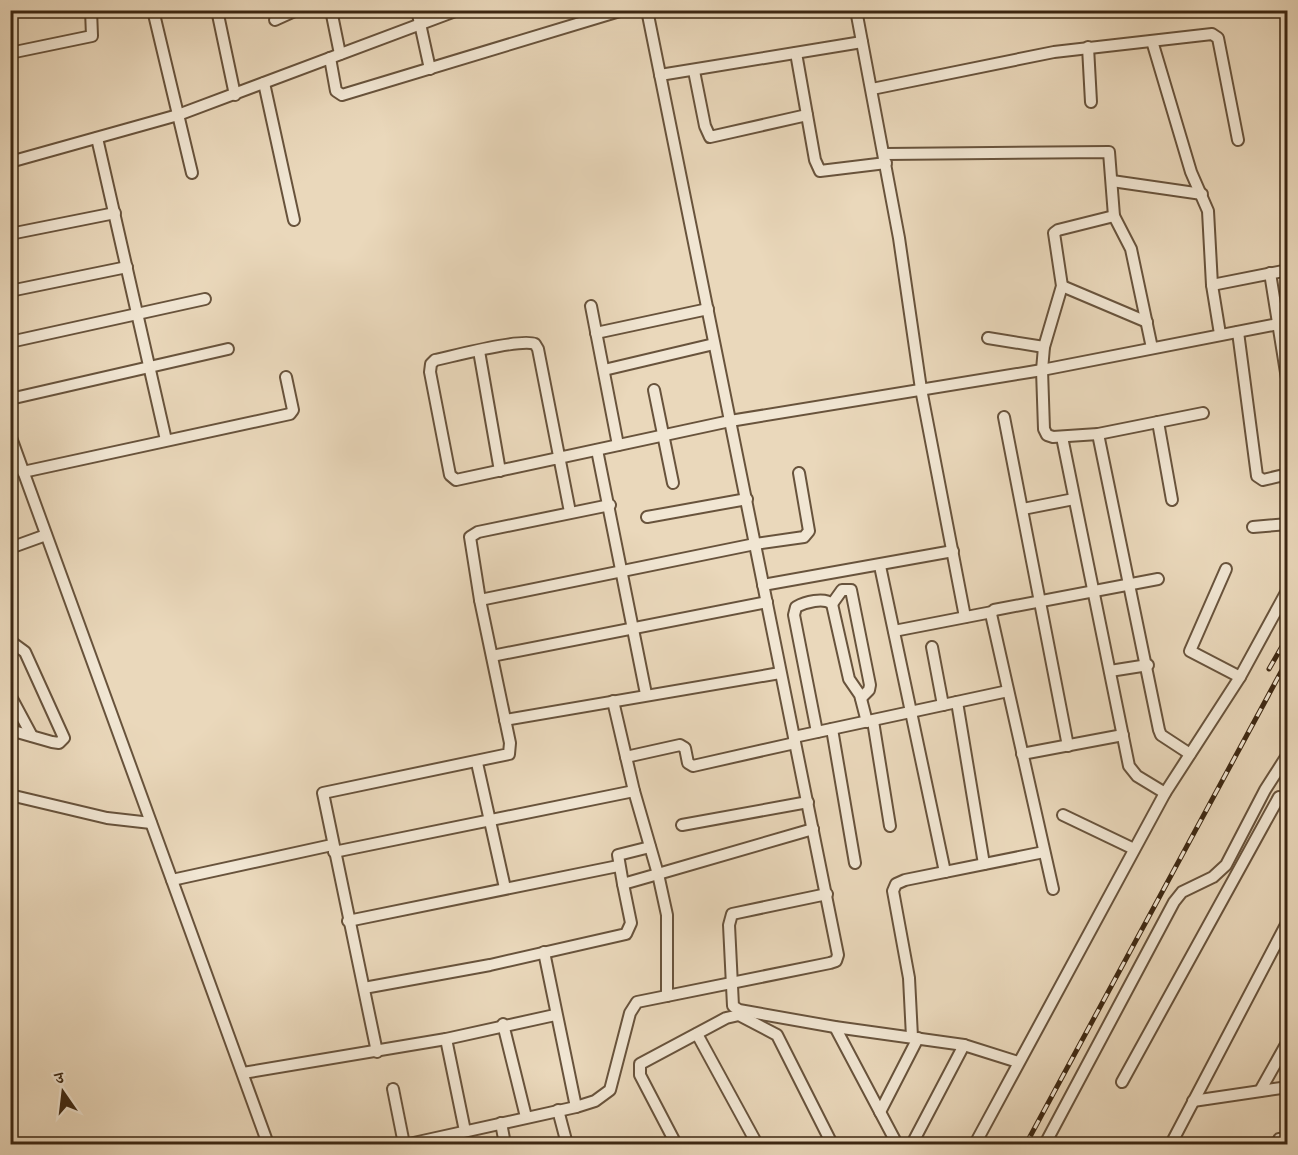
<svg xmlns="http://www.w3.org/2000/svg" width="1298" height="1155" font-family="'IM FELL English','Noto Serif Devanagari',serif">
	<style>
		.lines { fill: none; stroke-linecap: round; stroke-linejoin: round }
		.minor-casing { stroke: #68533c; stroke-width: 14 }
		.minor { stroke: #f1e6d3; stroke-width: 10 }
		.rail-casing { stroke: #3c2712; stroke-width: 5 }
		.rail { stroke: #f1e6d3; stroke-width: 3; stroke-dasharray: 9; stroke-linecap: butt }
	</style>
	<rect width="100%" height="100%" fill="#ead8bb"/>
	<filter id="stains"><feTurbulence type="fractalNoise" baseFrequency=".00333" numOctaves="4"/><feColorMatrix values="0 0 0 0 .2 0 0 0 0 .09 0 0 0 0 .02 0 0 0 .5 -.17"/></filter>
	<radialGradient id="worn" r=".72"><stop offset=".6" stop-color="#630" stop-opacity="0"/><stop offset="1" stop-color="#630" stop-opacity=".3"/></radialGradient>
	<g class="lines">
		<defs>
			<g id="minor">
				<path d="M153 10 192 173"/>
				<path d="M217 10 235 95"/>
				<path d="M331 10 340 54"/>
				<path d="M417 10 430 69"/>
				<path d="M856 10 899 238 921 389 965 617"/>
				<path d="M275 20 297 10"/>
				<path d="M1152 41 1191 172 1208 211 1212 285 1220 334"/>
				<path d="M1088 47 1091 102"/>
				<path d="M10 53 92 36 91 10"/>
				<path d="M796 53 815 160 820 171 886 163"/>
				<path d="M330 58 336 91 342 95 623 10"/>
				<path d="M694 71 705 126 710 137 807 115"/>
				<path d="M660 75 862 42"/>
				<path d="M264 83 294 220"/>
				<path d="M872 89 1054 52 1212 34 1218 38 1238 140"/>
				<path d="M97 138 166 440"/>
				<path d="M885 154 1109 152 1114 216 1131 249 1152 348"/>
				<path d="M10 162 178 115 458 10"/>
				<path d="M1112 181 1202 194"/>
				<path d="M1114 216 1058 230 1054 233 1062 286 1044 347 1042 370 1044 429 1047 435 1053 437 1098 434 1203 413"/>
				<path d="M10 234 115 213"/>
				<path d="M1270 273 1288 385"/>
				<path d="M1212 285 1288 270"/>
				<path d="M1062 286 1147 322"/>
				<path d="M10 291 127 267"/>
				<path d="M591 306 618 445"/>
				<path d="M1238 332 1257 476 1263 480 1288 474"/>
				<path d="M596 333 708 309"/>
				<path d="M988 338 1044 347"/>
				<path d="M10 342 205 299"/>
				<path d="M479 351 500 471"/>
				<path d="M604 370 714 344"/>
				<path d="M654 390 673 483"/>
				<path d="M10 399 228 349"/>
				<path d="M1004 417 1068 746"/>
				<path d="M1158 422 1172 500"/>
				<path d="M1098 434 1159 730 1161 735 1190 754"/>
				<path d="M10 435 268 1144"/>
				<path d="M1062 437 1129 766 1137 776 1165 793"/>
				<path d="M597 450 646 694"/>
				<path d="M23 472 290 414 293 410 286 377"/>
				<path d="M1023 509 1074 499"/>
				<path d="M570 512 538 349 535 344C521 338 454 356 435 360L431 364 430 372 450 475 456 480 730 421 1042 370 1278 324"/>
				<path d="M647 517 747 499"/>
				<path d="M1253 527 1288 524"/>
				<path d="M10 548 46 535"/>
				<path d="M880 566 945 872"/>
				<path d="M1226 569 1190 651 1240 677"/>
				<path d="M763 585 953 551"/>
				<path d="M480 600 755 544 804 537 809 531 799 473"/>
				<path d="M832 604 842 590H851L870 685 869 690 861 698"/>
				<path d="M894 631 992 612"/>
				<path d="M10 641 25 652 64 738 59 743 52 742 10 730"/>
				<path d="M932 647 943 705"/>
				<path d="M492 656 767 602"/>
				<path d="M1110 671 1148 665"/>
				<path d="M10 695 32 736"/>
				<path d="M957 702 984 864"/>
				<path d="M505 720 780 673"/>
				<path d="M873 721 890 826"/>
				<path d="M832 729 855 863"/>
				<path d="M817 732 794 615 796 607C805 602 824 597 832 604L849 679 860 695 867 722"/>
				<path d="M794 737 1008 691"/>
				<path d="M1022 754 1123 735"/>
				<path d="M626 757 680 745 685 748 688 763 693 766 795 743"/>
				<path d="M477 763 505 888"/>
				<path d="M10 795 107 818 151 823"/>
				<path d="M1063 815 1134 849"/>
				<path d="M682 825 808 802"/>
				<path d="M334 852 634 791"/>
				<path d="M172 880 332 845"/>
				<path d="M623 884 618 855 650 847"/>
				<path d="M1053 889 991 614 994 610 1158 579"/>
				<path d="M827 894 732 914 729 925 733 1006 739 1010 835 1027 964 1045 1018 1062"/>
				<path d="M348 921 618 866"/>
				<path d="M544 952 576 1107"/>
				<path d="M364 988 490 965 626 934 631 923 623 884 658 874 634 791 613 701"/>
				<path d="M667 996V915L658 874 813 829"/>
				<path d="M503 1024 526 1117"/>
				<path d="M835 1027 897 1144"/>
				<path d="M697 1034 757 1144"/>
				<path d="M912 1037 909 978 893 891 896 884 905 880 1044 852"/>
				<path d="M446 1039 465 1131"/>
				<path d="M377 1052 323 793 509 754 510 743 480 600 470 537 478 532 610 505"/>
				<path d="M243 1073 446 1039 555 1015"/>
				<path d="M1122 1082 1279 797"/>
				<path d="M393 1089 404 1144"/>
				<path d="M1260 1091 1288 1041"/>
				<path d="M1193 1101 1288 1087"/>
				<path d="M558 1110 567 1144"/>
				<path d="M880 1112 918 1038"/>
				<path d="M501 1123 505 1144"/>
				<path d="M1279 1139 1288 1138"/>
				<path d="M409 1144 576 1107 595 1101 610 1090 630 1013 637 1002 830 963 836 961 838 955 647 10"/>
				<path d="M676 1144 640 1075V1064L726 1018 739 1015 777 1035 832 1144"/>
				<path d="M912 1144 964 1045"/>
				<path d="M975 1144 1165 793 1240 677 1288 589"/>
				<path d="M1045 1144 1174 902 1182 892 1213 877 1226 865 1265 790 1288 754"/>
				<path d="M1171 1144 1288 921"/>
			</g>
		</defs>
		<!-- minor casing -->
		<use href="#minor" class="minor-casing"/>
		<!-- minor -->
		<use href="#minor" class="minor"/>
		<defs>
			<g id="rail">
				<path d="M1269 669 1288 636"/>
				<path d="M1026 1144 1288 659"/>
			</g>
		</defs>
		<!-- rail casing -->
		<use href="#rail" class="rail-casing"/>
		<!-- rail -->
		<use href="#rail" class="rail"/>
	</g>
	<!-- margin -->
	<rect width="1298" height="1155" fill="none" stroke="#ead8bb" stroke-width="36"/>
	<rect x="12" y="12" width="1274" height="1131" fill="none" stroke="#3c2712" stroke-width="3"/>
	<rect x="18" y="18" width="1262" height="1119" fill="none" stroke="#3c2712" stroke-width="1.5"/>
	<!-- north arrow -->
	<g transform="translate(63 1092) rotate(346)" stroke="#f1e6d3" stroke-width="4.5" paint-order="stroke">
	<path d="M0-4.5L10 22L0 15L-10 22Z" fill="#3c2712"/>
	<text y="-9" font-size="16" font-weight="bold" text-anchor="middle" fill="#3c2712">उ</text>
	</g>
	<rect width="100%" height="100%" filter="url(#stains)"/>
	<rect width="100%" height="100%" fill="url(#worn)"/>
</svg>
